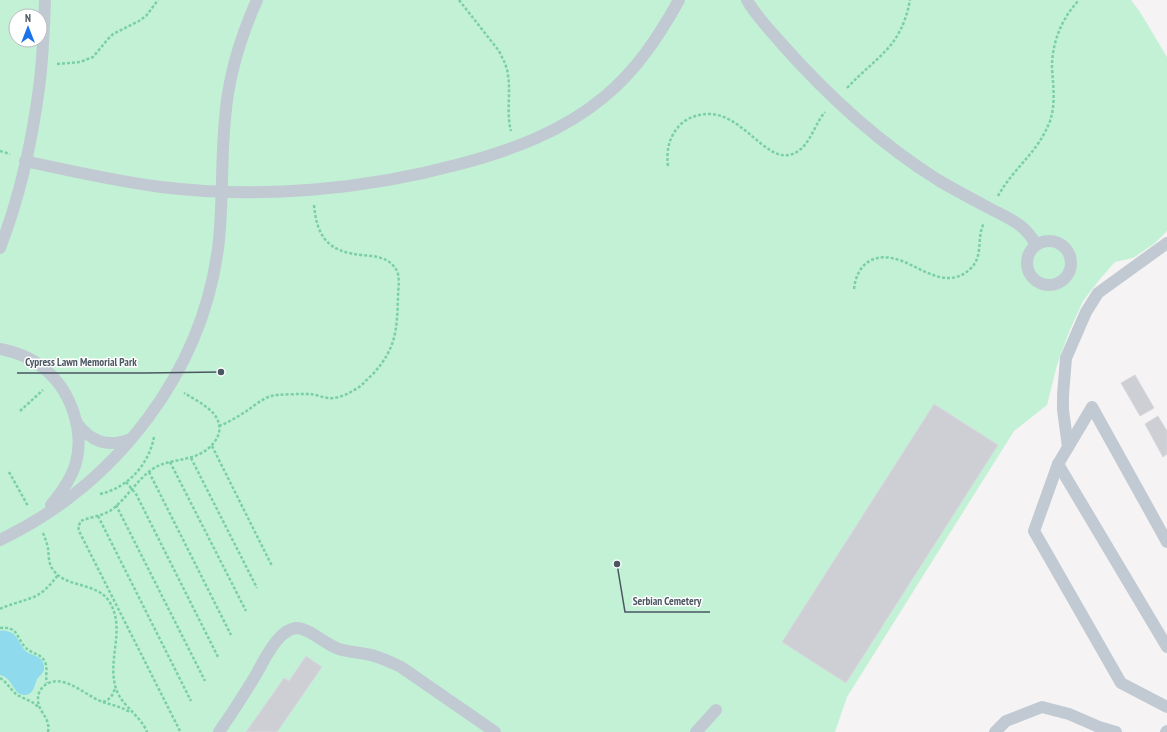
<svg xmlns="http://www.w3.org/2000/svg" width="1167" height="732" font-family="'PT Sans Narrow',sans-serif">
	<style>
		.green { fill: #c3f1d5; fill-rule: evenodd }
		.water { fill: #90daee }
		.building { fill: #cdcfd5; stroke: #d7d9de }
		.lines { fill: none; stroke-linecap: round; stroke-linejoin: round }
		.path { stroke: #7ad0a6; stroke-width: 2.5; stroke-dasharray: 3 2; stroke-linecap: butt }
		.lane { stroke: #c1cad2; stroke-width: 12 }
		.leader { fill: none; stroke: #4a5661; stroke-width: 1.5 }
		.callout-dot { fill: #4a5661; stroke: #fff; stroke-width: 1.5 }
		.callout-label { font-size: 11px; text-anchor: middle; font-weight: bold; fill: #4a5661; stroke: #fff; stroke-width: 3; stroke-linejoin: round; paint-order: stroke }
	</style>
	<rect width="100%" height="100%" fill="#f5f3f3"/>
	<!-- green -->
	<path class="green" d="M0 0H1131L1140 12 1167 57V231L1155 243 1133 258 1115 262 1100 279 1083 301 1069 332 1057 365 1047 405 1014 431 847 697 835 732H0ZM16 16H40V40H16Z"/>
	<!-- water -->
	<path class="water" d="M0 631C4 630 8 631 12 633 19 637 20 647 27 652 34 656 44 657 44 667 45 674 37 676 36 682 34 688 32 695 25 695 12 695 14 678 0 675Z"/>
	<!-- building -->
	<g class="building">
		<path d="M1135 375 1154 408 1140 416 1121 383Z"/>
		<path d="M934 404 998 445 846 683 782 642Z"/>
		<path d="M1158 416 1167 431V454L1163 457 1145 424Z"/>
		<path d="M306 656 322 667 277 732H246L284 678 289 681Z"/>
	</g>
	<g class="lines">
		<!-- path -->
		<g class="path">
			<path d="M459 0 499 51C503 59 507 66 508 75 511 93 506 112 511 131"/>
			<path d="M57 64 80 62 93 57 108 39 113 34 139 21 146 16 158 0"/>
			<path d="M847 88C878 55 901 48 910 0"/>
			<path d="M0 151 10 154"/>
			<path d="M668 166C666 150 669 136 681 124 689 117 699 114 709 114 742 114 765 160 789 155 809 151 813 126 825 112"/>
			<path d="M998 196C1014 167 1038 153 1050 121 1056 103 1053 85 1052 67 1052 42 1062 18 1079 0"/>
			<path d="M854 289C857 262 876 251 902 261 923 269 948 290 970 269 984 257 976 238 984 223"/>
			<path d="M20 411 43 390"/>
			<path d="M219 426C229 422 239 416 248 410 255 405 262 399 271 396 278 394 302 394 310 394 318 395 326 399 334 398 341 397 348 394 354 390 361 387 366 380 372 375 396 349 397 331 398 297 398 288 401 275 395 268 388 257 374 256 362 255 329 252 317 238 314 205"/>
			<path d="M212 446 272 566"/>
			<path d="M191 458 257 588"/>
			<path d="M170 462 246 611"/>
			<path d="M9 472 28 506"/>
			<path d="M149 472 231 635"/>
			<path d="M126 482 136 494 218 657"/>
			<path d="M100 494C128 488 149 464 154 437"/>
			<path d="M116 505 205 681"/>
			<path d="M98 516 191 701"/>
			<path d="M43 533C45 538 47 543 48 548 49 556 48 564 54 571 67 588 96 582 109 601 126 628 108 657 115 685 119 705 140 714 147 732"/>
			<path d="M0 609C10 604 21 602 31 598 43 594 50 585 58 575"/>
			<path d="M0 628C18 626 16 637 25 647 31 654 41 653 45 662 48 668 45 676 47 683"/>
			<path d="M0 678C7 682 10 689 16 694 23 699 32 700 38 707"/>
			<path d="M103 702C110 700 114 694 115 687"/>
			<path d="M180 731 80 533 78 527 81 521C90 517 101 516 110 511 127 499 136 480 154 468 166 461 179 461 192 457 210 452 229 433 214 414 206 405 194 399 184 393"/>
			<path d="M48 732C51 717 37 712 38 698 38 693 41 688 45 685 62 673 83 693 98 700 109 705 118 705 130 712"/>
		</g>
		<!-- lane -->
		<g class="lane">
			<path d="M747 0C755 15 770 30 781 43 827 95 879 143 938 180 955 190 972 199 989 208 1000 214 1013 219 1023 228 1028 232 1032 238 1036 244"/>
			<path d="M25 161C70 171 115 181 161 187 260 199 364 190 460 164 512 150 562 132 604 97 636 71 659 36 679 0"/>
			<circle cx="1049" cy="263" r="22"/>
			<path d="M0 248C19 199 32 141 39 88 43 59 44 29 45 0"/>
			<path d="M0 349C15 352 30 357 42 367 70 388 86 431 75 466 70 481 61 493 51 505"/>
			<path d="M76 422C91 442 107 448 131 439"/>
			<path d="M1068 447 1063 410V395L1066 358 1086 312 1098 293 1167 243"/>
			<path d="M1058 464 1167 647"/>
			<path d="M0 540C117 484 205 370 219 240 223 199 221 159 225 119 228 77 240 38 257 0"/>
			<path d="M1167 542 1092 407 1058 464 1034 531 1121 683 1167 707"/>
			<path d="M219 732C232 713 245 693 257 673 264 660 270 647 280 637 284 633 290 629 296 628 308 627 326 645 339 649 348 652 357 652 366 654 379 656 390 662 401 667L495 732"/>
			<path d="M696 732 716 710"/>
			<path d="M995 732 1006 721 1042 707 1069 714 1099 727 1116 732"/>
			<path d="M1166 732 1167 731"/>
		</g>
	</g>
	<!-- callouts -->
	<path class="leader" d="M221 372L144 373H17M617 564L625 612H710"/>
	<g class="callout-dot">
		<circle cx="221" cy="372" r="4"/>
		<circle cx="617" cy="564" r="4"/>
	</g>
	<g class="callout-label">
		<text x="81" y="366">Cypress Lawn Memorial Park</text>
		<text x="667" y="605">Serbian Cemetery</text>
	</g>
	<!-- north arrow -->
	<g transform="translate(28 28)"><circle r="19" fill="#ffffff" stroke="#b7bbc0"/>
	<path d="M0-3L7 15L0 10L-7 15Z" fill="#1a73e8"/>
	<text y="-6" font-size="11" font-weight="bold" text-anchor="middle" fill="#4a5661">N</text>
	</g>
</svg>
